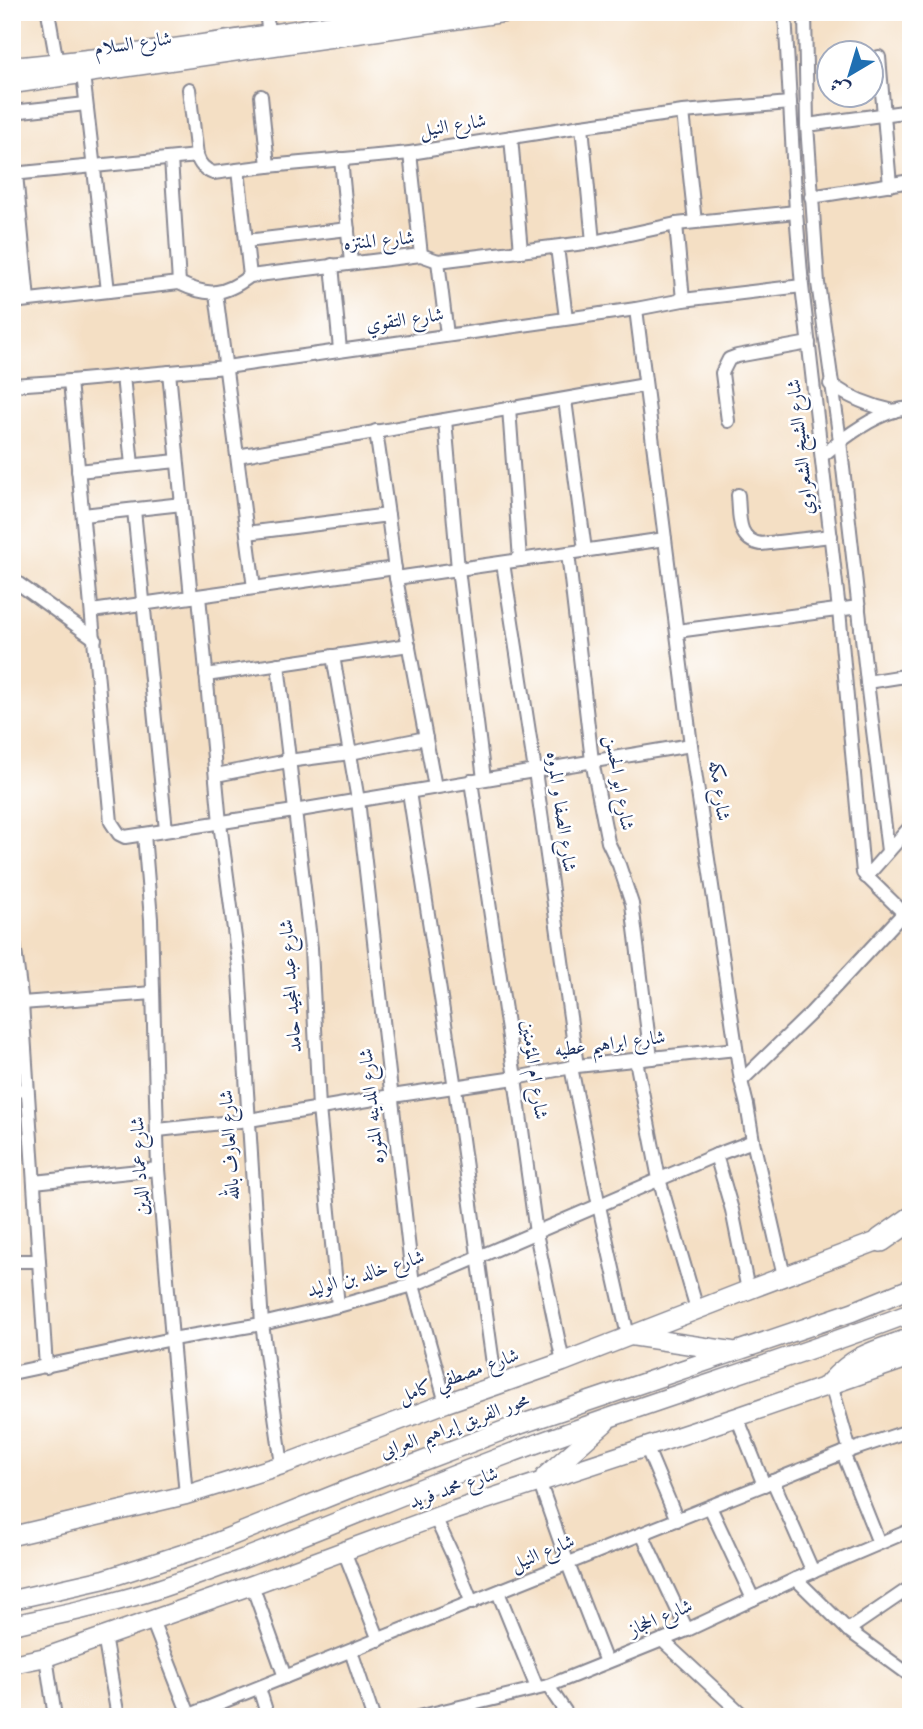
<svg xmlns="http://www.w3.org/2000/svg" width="923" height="1729" font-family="'Old Standard TT',Amiri,serif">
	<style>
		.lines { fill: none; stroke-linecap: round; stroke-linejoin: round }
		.street-casing { stroke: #888791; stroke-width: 16 }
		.secondary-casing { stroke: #888791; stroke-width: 21 }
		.highway-casing { stroke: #888791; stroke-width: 26 }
		.street { stroke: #fff; stroke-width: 12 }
		.secondary { stroke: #fff; stroke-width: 18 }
		.highway { stroke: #fff; stroke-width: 23 }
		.labels { text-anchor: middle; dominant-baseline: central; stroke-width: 5; stroke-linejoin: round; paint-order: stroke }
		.street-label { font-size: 19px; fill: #1b2f5e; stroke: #fff }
	</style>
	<rect width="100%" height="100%" fill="#fff"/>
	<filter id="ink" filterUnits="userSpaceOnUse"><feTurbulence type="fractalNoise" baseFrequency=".0143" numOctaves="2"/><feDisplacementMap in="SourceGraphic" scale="14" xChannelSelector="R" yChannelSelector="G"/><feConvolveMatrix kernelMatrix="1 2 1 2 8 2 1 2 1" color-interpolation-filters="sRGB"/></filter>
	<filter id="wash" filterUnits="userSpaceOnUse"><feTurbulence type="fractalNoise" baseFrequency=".00686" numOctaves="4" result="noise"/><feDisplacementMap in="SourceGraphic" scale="28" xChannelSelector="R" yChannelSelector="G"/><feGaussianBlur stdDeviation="1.57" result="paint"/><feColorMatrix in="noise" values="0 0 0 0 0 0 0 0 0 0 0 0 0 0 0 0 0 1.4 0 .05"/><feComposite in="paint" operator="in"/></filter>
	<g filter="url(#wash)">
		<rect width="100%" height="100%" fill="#f4dfc4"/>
	</g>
	<g filter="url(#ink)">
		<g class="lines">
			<defs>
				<g id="street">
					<path d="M48 12 57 63"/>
					<path d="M266 12 269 35"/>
					<path d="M785 12 796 212 802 286 839 610 863 873 911 920"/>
					<path d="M805 12 807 125 818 283 840 441 867 682 888 851"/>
					<path d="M879 57 890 185"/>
					<path d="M83 74 108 291"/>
					<path d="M189 89 197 156C200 165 204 169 213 173L268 166 410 153 582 126 683 112 790 103"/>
					<path d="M261 96 268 166"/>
					<path d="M12 112 86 104"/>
					<path d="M683 112 695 222"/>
					<path d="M807 125 911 111"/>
					<path d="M582 126 593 242"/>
					<path d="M511 137 521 251"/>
					<path d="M410 153 421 255"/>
					<path d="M171 159 179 283"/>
					<path d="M341 159 351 263"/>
					<path d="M238 170 250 276"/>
					<path d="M12 174 197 156"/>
					<path d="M16 174 28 300"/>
					<path d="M811 197 911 181"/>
					<path d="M676 224 683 300"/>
					<path d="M246 241 348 229"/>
					<path d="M557 247 566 318"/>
					<path d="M438 261 447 335"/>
					<path d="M332 265 340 350"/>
					<path d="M216 293 254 588"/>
					<path d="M12 302 179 283C208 297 223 296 250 276L421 255 438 261 593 242 676 224 796 212"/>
					<path d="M636 309 691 745 741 1081 747 1105 753 1141 784 1276"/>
					<path d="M169 372 191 597"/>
					<path d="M123 376 132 465"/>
					<path d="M70 381 111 822 119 834 125 837 294 811 691 745"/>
					<path d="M830 384C850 398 870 406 894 411"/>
					<path d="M12 385 70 381 226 367 636 309 683 300 802 286"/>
					<path d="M565 400 585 550"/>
					<path d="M509 408 520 560"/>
					<path d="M445 420 458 569 484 779"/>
					<path d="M728 421 722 373 729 359 737 356 809 343"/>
					<path d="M376 431 388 515"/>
					<path d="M237 456 645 385"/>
					<path d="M822 456C841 440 870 418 894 411 899 409 905 409 911 408"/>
					<path d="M78 471 177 461"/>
					<path d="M738 495C740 515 736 540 761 544L831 536"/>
					<path d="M134 510 166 830"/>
					<path d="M83 515 182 504"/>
					<path d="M247 533 388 515 396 578 665 539"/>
					<path d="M568 553 592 761 608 842 619 865 632 904 651 1058"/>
					<path d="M503 563 535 771 577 1066"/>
					<path d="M396 578 435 787"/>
					<path d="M12 579 95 639"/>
					<path d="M199 596 220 823 239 968 262 1324 282 1465"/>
					<path d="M92 611 395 568"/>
					<path d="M677 631 859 607"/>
					<path d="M333 656 358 800 413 1285 446 1403"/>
					<path d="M278 664 311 948 319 1108 338 1306"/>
					<path d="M206 675 409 645"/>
					<path d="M867 682 911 675"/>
					<path d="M216 775 288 761 350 753 426 738"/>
					<path d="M471 781 515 1078 536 1233 563 1362"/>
					<path d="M409 792 455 1088 496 1386"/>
					<path d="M144 834 151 919 158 1169 172 1339 186 1495"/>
					<path d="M866 877 911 826"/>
					<path d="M12 928 22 1003 46 1367"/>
					<path d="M22 1003 153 993"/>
					<path d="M636 1060 659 1179 697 1309"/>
					<path d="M571 1067 599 1206 628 1336"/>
					<path d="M741 1081 811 1013 911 905"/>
					<path d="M12 1091 27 1090"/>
					<path d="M158 1130 249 1120 392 1096 515 1078 577 1066 736 1049"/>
					<path d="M716 1155 732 1210 748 1290"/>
					<path d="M34 1182 158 1169"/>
					<path d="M12 1261H39"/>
					<path d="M12 1373 172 1339 262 1324 338 1306 413 1285 716 1155 753 1141"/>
					<path d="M831 1384 850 1451"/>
					<path d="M737 1417 764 1485"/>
					<path d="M646 1446 677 1520"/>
					<path d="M843 1453 879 1543"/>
					<path d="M539 1481 568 1564 606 1662"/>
					<path d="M773 1481 813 1572"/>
					<path d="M710 1507 753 1599"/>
					<path d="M435 1517 454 1558 472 1603"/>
					<path d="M642 1534 687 1630"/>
					<path d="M344 1551 379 1640"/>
					<path d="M796 1579 848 1630 911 1676"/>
					<path d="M252 1585 285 1677"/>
					<path d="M498 1592 537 1688"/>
					<path d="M152 1620 190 1717"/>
					<path d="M848 1630 911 1587"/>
					<path d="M104 1636 118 1717"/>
					<path d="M662 1640 745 1717"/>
					<path d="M351 1651 373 1717"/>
					<path d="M46 1657 55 1717"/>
					<path d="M548 1686 569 1717"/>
					<path d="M259 1688 268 1717"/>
					<path d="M190 1715 843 1453 911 1430"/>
					<path d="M418 1717 548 1686 687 1630 796 1579 911 1530"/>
				</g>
				<g id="secondary">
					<path d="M12 67C143 55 273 34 403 12"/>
					<path d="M12 84 509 12"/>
					<path d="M631 1336 732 1351"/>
					<path d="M545 1476 605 1423"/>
					<path d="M12 1536 186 1495 282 1465 446 1403 563 1362 748 1290 891 1236"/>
					<path d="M12 1600 105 1579 207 1546 346 1490 510 1428 852 1312 911 1288"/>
					<path d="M12 1625C62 1614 113 1604 161 1588 278 1549 391 1498 506 1455 640 1404 777 1364 911 1313"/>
					<path d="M12 1664 46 1657 252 1585 455 1510 737 1417 911 1357"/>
				</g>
				<g id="highway">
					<path d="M881 1240 911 1219"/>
					<path d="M831 1384C858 1355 875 1353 911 1340"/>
				</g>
			</defs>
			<!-- street casing -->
			<use href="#street" class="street-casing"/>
			<!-- secondary casing -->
			<use href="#secondary" class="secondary-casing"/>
			<!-- highway casing -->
			<use href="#highway" class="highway-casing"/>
			<!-- street -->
			<use href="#street" class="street"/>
			<!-- secondary -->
			<use href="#secondary" class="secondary"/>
			<!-- highway -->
			<use href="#highway" class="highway"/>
		</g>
	</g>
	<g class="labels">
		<!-- street labels -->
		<g class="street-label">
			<text transform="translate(133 45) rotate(-8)">شارع السلام</text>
			<text transform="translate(453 127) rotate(-9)">شارع النيل</text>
			<text transform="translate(379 242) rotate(-5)">شارع المنتزه</text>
			<text transform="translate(405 321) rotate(-8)">شارع التقوي</text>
			<text transform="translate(802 447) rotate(-96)">شارع الشيخ الشعراوي</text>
			<text transform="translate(618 783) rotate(80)">شارع ابو الحسن</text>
			<text transform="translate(718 791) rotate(82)">شارع مكه</text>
			<text transform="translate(560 812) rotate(82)">شارع الصفا و المروه</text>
			<text transform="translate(292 986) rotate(-94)">شارع عبد المجيد حامد</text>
			<text transform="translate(610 1045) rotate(-7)">شارع ابراهيم عطيه</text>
			<text transform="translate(533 1070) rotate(82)">شارع ام المؤمنين</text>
			<text transform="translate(373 1106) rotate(-96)">شارع المدينه المنوره</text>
			<text transform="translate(231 1145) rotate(-94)">شارع العارف بالله</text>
			<text transform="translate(141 1166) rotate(-93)">شارع عماد الدين</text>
			<text transform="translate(366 1275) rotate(-17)">شارع خالد بن الوليد</text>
			<text transform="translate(459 1377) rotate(-20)">شارع مصطفي كامل</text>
			<text transform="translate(455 1427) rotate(-20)">محور الفريق إبراهيم العرابى</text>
			<text transform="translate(454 1489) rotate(-19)">شارع محمد فريد</text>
			<text transform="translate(543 1554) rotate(-22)">شارع النيل</text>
			<text transform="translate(661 1619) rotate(-23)">شارع الحجاز</text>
		</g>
	</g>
	<!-- margin -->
	<rect width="923" height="1729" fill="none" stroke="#fff" stroke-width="42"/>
	<!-- north arrow -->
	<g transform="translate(850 74) rotate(218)"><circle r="33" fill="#ffffff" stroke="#a4acbf" stroke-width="2"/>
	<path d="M0-5L12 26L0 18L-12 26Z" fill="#1f6fb2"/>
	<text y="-10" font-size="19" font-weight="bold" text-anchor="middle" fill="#1b2f5e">ش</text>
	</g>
</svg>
